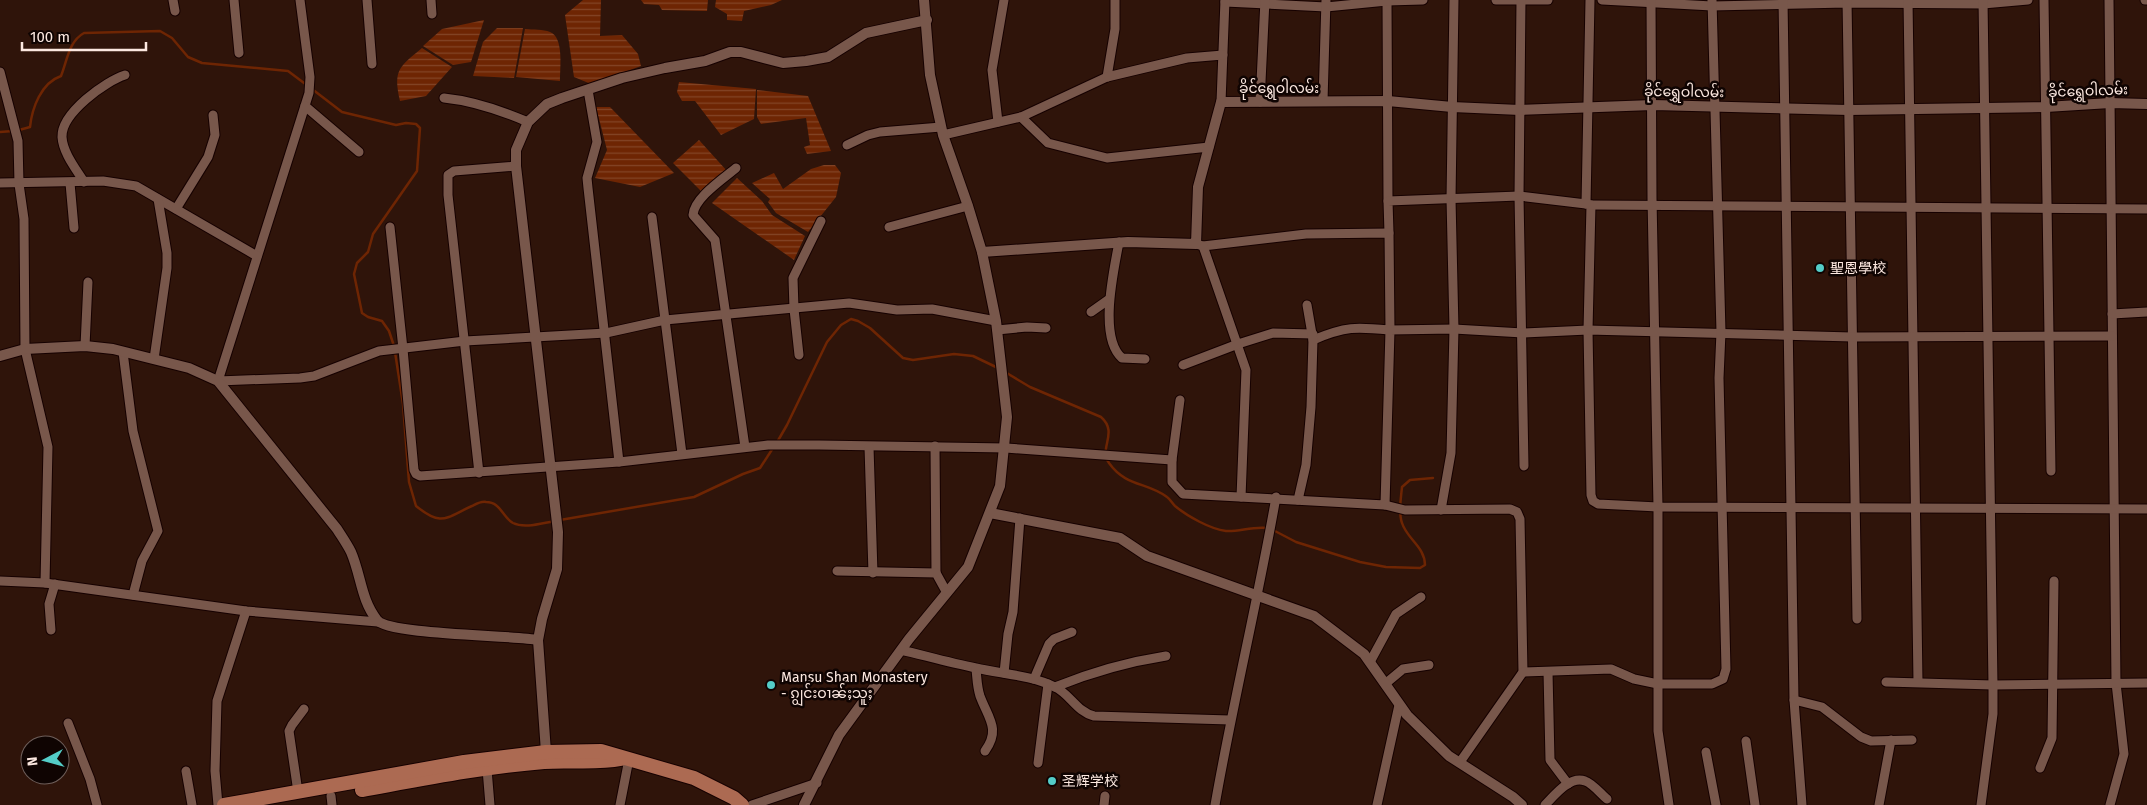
<svg xmlns="http://www.w3.org/2000/svg" width="2147" height="805" font-family="'Fira Sans','Noto Sans SC','Noto Sans Myanmar',sans-serif">
	<style>
		.water { fill: url(#water-rules) }
		.lines { fill: none; stroke-linecap: round; stroke-linejoin: round }
		.stream { stroke: #6e2503; stroke-width: 2.5 }
		.minor-casing { stroke: #160100; stroke-width: 11 }
		.tertiary-casing { stroke: #160100; stroke-width: 12 }
		.primary-casing { stroke: #160100; stroke-width: 16 }
		.minor { stroke: #78574b; stroke-width: 9 }
		.tertiary { stroke: #78574b; stroke-width: 10 }
		.primary { stroke: #ac6a52; stroke-width: 14 }
		.poi-dot { fill: #54cdc8; stroke: #0f0402; stroke-width: 2 }
		.labels { text-anchor: middle; dominant-baseline: central; stroke-width: 5; stroke-linejoin: round; paint-order: stroke }
		.street-label { font-size: 14px; fill: #fce8e0; stroke: #0f0402 }
		.poi-label { font-size: 14px; fill: #fce8e0; stroke: #0f0402; text-anchor: start }
	</style>
	<defs>
		<pattern id="water-rules" width="6" height="5" patternUnits="userSpaceOnUse" patternTransform="scale(1.25)"><rect width="6" height="5" fill="#6e2503"/><path d="M0 2.5h6" fill="none" stroke="#844527"/></pattern>
	</defs>
	<rect width="100%" height="100%" fill="#2f140a"/>
	<!-- water -->
	<g class="water">
		<path d="M583 0H601L600 36 622 35 638 54 641 66 591 84 574 77 565 15Z"/>
		<path d="M641 0H708L707 11 662 10 659 5 644 4Z"/>
		<path d="M716 0H782L771 5 744 11 742 21 727 20V14L715 7Z"/>
		<path d="M484 20 471 62 453 65 423 46 442 29Z"/>
		<path d="M497 28H523L514 78 473 76 483 42Z"/>
		<path d="M525 29C533 30 543 29 550 32 564 37 560 68 560 81L516 77Z"/>
		<path d="M422 48 452 67 426 96 400 101C393 70 399 67 422 48Z"/>
		<path d="M679 82 756 89 754 119 721 135 695 101H682L677 92Z"/>
		<path d="M757 90 808 96 831 151 807 154 804 147 810 145 806 118 761 124 757 117Z"/>
		<path d="M596 107H610L674 173 640 187 595 178 607 150Z"/>
		<path d="M699 140 727 171 704 194 673 163Z"/>
		<path d="M824 165H835L841 173 836 197 808 232 776 213 768 202 770 199 752 183 774 173 783 189 811 169Z"/>
		<path d="M737 178 762 201 772 215 805 236 794 260 712 203Z"/>
	</g>
	<g class="lines">
		<!-- stream -->
		<g class="stream">
			<path d="M312 89 342 112 396 125 406 123 416 124 420 128 417 171 373 234 368 252 357 263 354 274 362 313 368 317 382 321 389 331 394 346"/>
			<path d="M19 130 30 127C32 108 41 83 61 76 67 61 69 41 84 33L160 31 172 38 188 57 202 63 288 71 308 86"/>
			<path d="M0 132 13 131"/>
			<path d="M395 352 403 404 409 482 416 506C442 527 445 518 472 506 476 504 481 501 486 502 501 502 502 517 513 523 525 529 542 523 555 521"/>
			<path d="M1005 372 1030 387 1101 417C1119 433 1098 448 1109 463 1126 487 1147 482 1167 497 1170 499 1172 503 1175 506 1187 516 1210 529 1226 531 1239 532 1252 526 1268 528"/>
			<path d="M776 444 787 425 827 342 841 325 851 319 858 321 870 328 903 358 913 360 954 354 973 356 998 368"/>
			<path d="M560 520 694 497 743 474 760 468 773 448"/>
			<path d="M1273 530 1296 542 1360 562 1386 567 1420 568 1425 565C1425 547 1407 539 1402 523 1398 512 1401 498 1402 487L1410 480 1433 478"/>
		</g>
		<defs>
			<g id="minor">
				<path d="M173 0 175 11"/>
				<path d="M234 0 239 53"/>
				<path d="M300 0 310 77 309 93 218 381 300 378 314 376 379 351 465 341 606 333 665 320 849 303 897 310 932 309 996 321"/>
				<path d="M367 0 372 64"/>
				<path d="M431 0 432 14"/>
				<path d="M1387 0 1388 201"/>
				<path d="M1496 0H1548"/>
				<path d="M1521 0 1519 196 1524 466"/>
				<path d="M1602 0 1712 6 1847 3 1983 4 2028 0"/>
				<path d="M1651 0 1652 198 1658 507V731L1669 805"/>
				<path d="M1783 0 1794 700 1802 805"/>
				<path d="M1847 0 1857 619"/>
				<path d="M1908 0 1918 682"/>
				<path d="M2044 0 2051 471"/>
				<path d="M2109 0 2116 683 2124 754 2110 805"/>
				<path d="M2145 0H2147"/>
				<path d="M1225 2 1326 7 1387 1 1423 0"/>
				<path d="M0 72 18 141 19 184 24 219 25 349 48 447 45 583"/>
				<path d="M1107 77 1115 29V0"/>
				<path d="M588 90 597 142 587 178 588 188 619 462"/>
				<path d="M444 98C474 101 500 110 528 122"/>
				<path d="M1323 101 1326 0"/>
				<path d="M1221 102 1225 0"/>
				<path d="M1260 102 1265 0"/>
				<path d="M305 106 359 152"/>
				<path d="M1021 117 1048 143 1107 158 1209 147"/>
				<path d="M998 122 992 70 1004 0"/>
				<path d="M943 135 1021 117 1107 77 1187 58 1223 55"/>
				<path d="M847 145 868 135 880 132 941 127"/>
				<path d="M736 168C723 179 694 198 693 215L715 240 745 447"/>
				<path d="M84 182C76 169 63 153 62 137 61 113 106 81 125 75"/>
				<path d="M0 183 103 181 136 186 257 256"/>
				<path d="M70 183 74 228"/>
				<path d="M1586 204 1591 205 1588 330 1591 495 1593 501 1598 504 1658 507 2147 509"/>
				<path d="M1591 205 2147 209"/>
				<path d="M176 209 208 157 215 135 213 115"/>
				<path d="M652 217 682 454"/>
				<path d="M390 227 403 349 414 470 416 474 420 476 619 462 768 445H819L1006 448 1172 460"/>
				<path d="M889 227 968 206"/>
				<path d="M1389 233 1388 201 1519 196 1586 204 1590 0"/>
				<path d="M1119 242C1114 270 1098 337 1122 358L1145 359"/>
				<path d="M1196 244 1203 246 1306 234 1389 233 1390 330C1356 327 1346 326 1313 340"/>
				<path d="M1203 246 1246 370 1241 497"/>
				<path d="M1091 312 1108 300"/>
				<path d="M2112 314 2147 312"/>
				<path d="M997 330 1027 327 1046 328"/>
				<path d="M85 346 88 282"/>
				<path d="M123 352 133 431 158 531 142 561 133 595"/>
				<path d="M799 355 794 309 793 278 821 221"/>
				<path d="M154 359 167 268V253L158 199"/>
				<path d="M1183 365 1238 344 1273 333 1313 334"/>
				<path d="M1180 400 1172 460V482L1183 494 1385 505 1390 330 1454 329 1523 333 1588 330 1852 337 2112 336"/>
				<path d="M935 446 936 573"/>
				<path d="M869 447 873 573"/>
				<path d="M479 473 448 195V175L454 171 516 166"/>
				<path d="M1298 500 1306 465 1311 407 1313 340 1307 305"/>
				<path d="M1385 505 1405 510 1510 509 1517 512 1520 519 1523 672 1460 762"/>
				<path d="M1441 510 1451 453 1454 329 1451 199 1454 0"/>
				<path d="M837 571 936 573 947 593"/>
				<path d="M0 581 45 583 246 611 378 622"/>
				<path d="M51 630 49 604 55 584"/>
				<path d="M901 650C926 656 951 663 976 668 1002 674 1030 675 1055 687 1070 694 1077 712 1094 716L1230 720"/>
				<path d="M1370 662 1396 614 1421 597"/>
				<path d="M976 669C977 678 977 687 980 696 988 718 1001 729 985 751"/>
				<path d="M1523 672 1611 669 1634 679 1658 684H1712L1723 679 1726 669 1719 378 1721 332 1712 0"/>
				<path d="M1548 672 1550 760 1568 784"/>
				<path d="M1004 673 1008 634 1013 612 1020 518"/>
				<path d="M1034 679 1049 644 1054 639 1072 632"/>
				<path d="M1886 682 1993 685 2147 683"/>
				<path d="M1385 684 1403 669 1429 665"/>
				<path d="M1055 687C1092 672 1127 662 1166 656"/>
				<path d="M1794 700 1822 707 1861 737 1871 741 1912 740"/>
				<path d="M68 723 90 779 97 805"/>
				<path d="M1746 741 1755 805"/>
				<path d="M1706 752 1716 805"/>
				<path d="M1038 763 1048 684"/>
				<path d="M2040 768 2052 738 2054 581"/>
				<path d="M487 769 490 805"/>
				<path d="M186 771 192 805"/>
				<path d="M298 792 289 731 292 725 304 709"/>
				<path d="M331 796 332 805"/>
				<path d="M218 805 215 771 217 701 246 611"/>
				<path d="M620 805 629 759"/>
				<path d="M752 805 817 783"/>
				<path d="M1104 805 1105 796"/>
				<path d="M1215 805C1233 702 1258 600 1276 497"/>
				<path d="M1377 805 1399 705"/>
				<path d="M1545 805C1554 796 1570 775 1585 781 1592 783 1601 794 1607 799"/>
				<path d="M1879 805 1891 740"/>
				<path d="M1981 805 1993 714V685L1983 0"/>
			</g>
			<g id="tertiary">
				<path d="M982 252 1128 242 1196 244 1198 187 1221 102 1388 101 1452 107 1520 110 1653 105 1849 110 2046 107 2110 103 2147 104"/>
				<path d="M0 356 25 349 85 346 113 349 189 368 218 381 337 529C342 537 347 544 351 552 361 575 361 600 377 620 388 635 512 635 538 640"/>
				<path d="M990 513 1120 538 1147 556 1314 616 1364 654 1407 715 1449 756 1513 797 1522 805"/>
				<path d="M546 752 538 640 542 619 557 569 558 532 516 166V150L528 122 547 104 562 98 622 78 665 68 705 61 730 52H741L783 63 806 61 828 57 866 33 927 20"/>
				<path d="M804 805 839 735 909 639 968 567 1000 486 1007 417 996 321 982 252 968 206 943 135 930 75 924 0"/>
			</g>
			<g id="primary">
				<path d="M362 790C423 779 483 767 544 762 570 760 595 764 621 759"/>
				<path d="M224 805 464 762 546 752 601 751 694 778 734 798 742 805"/>
			</g>
		</defs>
		<!-- minor casing -->
		<use href="#minor" class="minor-casing"/>
		<!-- tertiary casing -->
		<use href="#tertiary" class="tertiary-casing"/>
		<!-- primary casing -->
		<use href="#primary" class="primary-casing"/>
		<!-- minor -->
		<use href="#minor" class="minor"/>
		<!-- tertiary -->
		<use href="#tertiary" class="tertiary"/>
		<!-- primary -->
		<use href="#primary" class="primary"/>
	</g>
	<!-- markers -->
	<g class="poi-dot">
		<circle cx="1820" cy="268" r="5"/>
		<circle cx="771" cy="685" r="5"/>
		<circle cx="1052" cy="781" r="5"/>
	</g>
	<g class="labels">
		<!-- street labels -->
		<g class="street-label">
			<text x="1279" y="88">ခိုင်ရွှေဝါလမ်း</text>
			<text transform="translate(2088 91) rotate(-2)">ခိုင်ရွှေဝါလမ်း</text>
			<text transform="translate(1684 92) rotate(1)">ခိုင်ရွှေဝါလမ်း</text>
		</g>
		<!-- poi labels -->
		<g class="poi-label">
			<text x="1830" y="268">聖恩學校</text>
			<text x="781" y="677">Mansu Shan Monastery<tspan x="781" dy="16">- ၵျွင်းဝၢၼ်ႈသူႈ</tspan></text>
			<text x="1062" y="781">圣辉学校</text>
		</g>
	</g>
	<!-- north arrow -->
	<g transform="translate(45 760) rotate(264)"><circle r="24" fill="#0f0402" stroke="#6e5f5b"/>
	<path d="M0-4L9 19L0 12L-9 19Z" fill="#54cdc8"/>
	<text y="-8" font-size="14" font-weight="bold" text-anchor="middle" fill="#fce8e0">N</text>
	</g>
	<!-- scale -->
	<path d="M22 42v8h124v-8" fill="none" stroke="#fce8e0" stroke-width="2.5"/>
	<text x="30" y="42" font-size="15" fill="#fce8e0" stroke="#0f0402" stroke-width="4" paint-order="stroke">100 m</text>
</svg>
